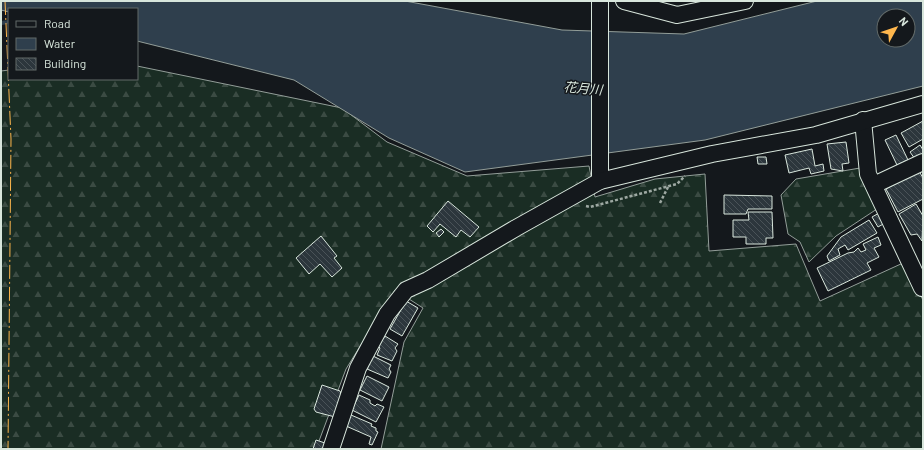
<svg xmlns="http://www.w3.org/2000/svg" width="924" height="450" font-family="Barlow,'Noto Sans JP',sans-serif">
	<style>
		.forest { fill: url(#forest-firs); stroke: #939e99 }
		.water { fill: #2f3f4d; stroke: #939e99; fill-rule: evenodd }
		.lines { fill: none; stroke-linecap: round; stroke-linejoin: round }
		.stream { stroke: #2f3f4d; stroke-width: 4 }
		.building { fill: url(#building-back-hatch); stroke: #d8e6dc }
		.minor-casing { stroke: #d8e6dc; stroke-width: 18 }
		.path { stroke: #9da8a2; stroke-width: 2.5; stroke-dasharray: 3 2; stroke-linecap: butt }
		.minor { stroke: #14181c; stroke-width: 16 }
		.power { stroke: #ffb74d; stroke-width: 1; stroke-dasharray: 14 3 2 3; stroke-linecap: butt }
		.labels { text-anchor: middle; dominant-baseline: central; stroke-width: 3; stroke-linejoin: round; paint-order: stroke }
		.water-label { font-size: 13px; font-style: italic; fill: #d8e6dc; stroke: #14181c }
	</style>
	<defs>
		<pattern id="forest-firs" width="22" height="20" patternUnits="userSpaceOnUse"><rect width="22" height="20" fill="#1a2d24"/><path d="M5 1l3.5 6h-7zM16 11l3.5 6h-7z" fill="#3b4b43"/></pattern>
		<pattern id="building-back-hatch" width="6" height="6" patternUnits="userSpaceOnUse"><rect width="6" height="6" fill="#2c363c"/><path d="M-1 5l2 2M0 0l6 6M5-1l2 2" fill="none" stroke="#4a5358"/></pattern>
	</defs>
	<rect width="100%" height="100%" fill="#14181c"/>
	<!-- forest -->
	<g class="forest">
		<path d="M137 66 342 108 387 142 467 176 589 166 595 197 655 179 705 174 709 251 796 244 820 301 903 263 923 300V449H381L404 342 423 308 395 290 346 369 316 449H1V71L9 70V79H137Z"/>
		<path d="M860 168 880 207 836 236 809 262 800 242 788 234 781 195 796 179Z"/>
	</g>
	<!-- water -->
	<path class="water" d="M1 1H405L562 30 684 34 817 1H923V86L705 140 465 172 389 138 294 80 137 41V9H9V12L1 10ZM884 16H908V40H884Z"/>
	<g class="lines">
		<!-- stream -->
		<path class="stream" d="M1 23 9 22"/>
	</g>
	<!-- building -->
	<g class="building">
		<path d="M923 121V139L909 147 901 133Z"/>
		<path d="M896 135 908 160 897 165 885 140Z"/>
		<path d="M846 142 849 163 842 164 843 171 831 169 827 144Z"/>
		<path d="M920 145 923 150V154L915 159 910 152Z"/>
		<path d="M812 149 815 166 823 164 824 171 811 174 809 168 789 173 785 155Z"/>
		<path d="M757 157H766L767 164H758Z"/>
		<path d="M919 171 923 178V199L898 212 886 189Z"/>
		<path d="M724 195 772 196V209H748L746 214H724Z"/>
		<path d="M448 201 479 227 470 237 461 230 456 237 440 224 433 232 427 226Z"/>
		<path d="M916 204 923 216 922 241 917 234 911 235 899 214Z"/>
		<path d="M748 212H772L773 238H766V244H746V237H733V220H749Z"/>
		<path d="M879 213 885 223 878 227 872 217Z"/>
		<path d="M869 220 877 233 848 250 845 245 838 249 840 255 829 261 827 256 841 237Z"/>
		<path d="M441 229 444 232 439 237 436 233Z"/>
		<path d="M321 236 337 256 334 258 342 268 332 277 320 264 309 274 296 258Z"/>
		<path d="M878 237 881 245 874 248 879 257 867 263 871 270 828 291 817 268 848 253 854 252 858 248 861 252 866 250 863 244Z"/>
		<path d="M406 301 418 308 402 336 390 329Z"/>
		<path d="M385 336 398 344 395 348 397 351 392 361 377 355 380 348 378 346Z"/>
		<path d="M373 356 391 365 389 369 391 372 388 378 367 369Z"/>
		<path d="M367 376 389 387 382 401 360 390Z"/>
		<path d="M322 385 340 391 341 394 335 417 316 412 314 409Z"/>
		<path d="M359 395 370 400V403L375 406 377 404 384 407 376 422 352 410Z"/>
		<path d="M351 415 372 424 371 426 376 428V431L378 432 372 445 369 444 371 437 346 426Z"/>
		<path d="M316 440 325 443 323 449H313Z"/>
	</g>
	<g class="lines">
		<defs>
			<g id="minor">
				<path d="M600 1V181"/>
				<path d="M624 1 677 15 745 1"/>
				<path d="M863 120 868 174 922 288"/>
				<path d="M874 185 923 162"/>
				<path d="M331 449 358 368 387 314 406 290 428 280 516 228 600 181 712 154 816 135 923 104"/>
			</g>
		</defs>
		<!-- minor casing -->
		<use href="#minor" class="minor-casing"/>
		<!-- path -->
		<g class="path">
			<path d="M660 203 668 187"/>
			<path d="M586 206 590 207 677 184 685 176"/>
		</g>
		<!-- minor -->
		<use href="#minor" class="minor"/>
		<!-- power -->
		<path class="power" d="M5 1 11 139 8 449"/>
	</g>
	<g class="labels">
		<!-- water labels -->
		<g class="water-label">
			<text transform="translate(583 88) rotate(5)">花月川</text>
		</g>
	</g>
	<!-- border -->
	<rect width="924" height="450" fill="none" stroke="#d8e6dc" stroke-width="4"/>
	<!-- legend -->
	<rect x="8" y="8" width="130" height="72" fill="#14181c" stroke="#626a69"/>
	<rect x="16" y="21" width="20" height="6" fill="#14181c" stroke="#626a69"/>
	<text x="44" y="28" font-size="12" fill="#d8e6dc">Road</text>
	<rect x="16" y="38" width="20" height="12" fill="#2f3f4d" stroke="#626a69"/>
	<text x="44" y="48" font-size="12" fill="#d8e6dc">Water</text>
	<rect x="16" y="58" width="20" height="12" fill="url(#building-back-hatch)" stroke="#626a69"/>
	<text x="44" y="68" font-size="12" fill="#d8e6dc">Building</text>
	<!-- north arrow -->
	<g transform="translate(896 28) rotate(50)"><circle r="19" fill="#14181c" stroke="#626a69"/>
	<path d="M0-3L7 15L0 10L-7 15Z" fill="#ffb74d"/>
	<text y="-6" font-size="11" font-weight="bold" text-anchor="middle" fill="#d8e6dc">N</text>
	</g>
</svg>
